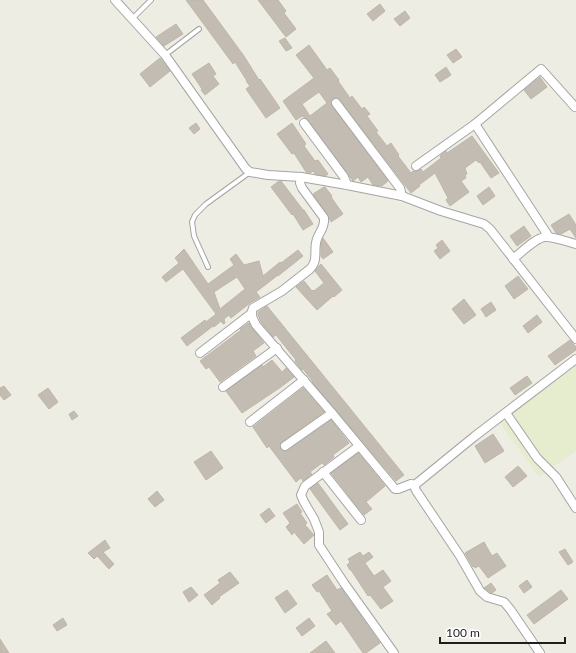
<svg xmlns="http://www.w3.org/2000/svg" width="576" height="653" font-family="Lato,sans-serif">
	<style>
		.farmland { fill: #e6edcf }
		.building { fill: #c3bcb3; stroke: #c0b6a6; fill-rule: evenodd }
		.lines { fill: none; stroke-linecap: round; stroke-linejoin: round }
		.service-casing { stroke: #a5a5a5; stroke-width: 6 }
		.minor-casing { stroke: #a5a5a5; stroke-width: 10 }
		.service { stroke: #fff; stroke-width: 4 }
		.minor { stroke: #fff; stroke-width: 8 }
	</style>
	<rect width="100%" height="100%" fill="#eeede4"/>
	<!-- farmland -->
	<path class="farmland" d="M576 366V451L539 477 499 422Z"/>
	<!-- building -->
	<g class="building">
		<path d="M186 0H203L244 56 259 80 260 79 280 108 266 118 246 89 250 86 246 81H247L235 62 233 64Z"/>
		<path d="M258 0H278L286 11 284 13 296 29 286 37Z"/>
		<path d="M380 4 385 11 373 21 367 14Z"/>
		<path d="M405 11 410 18 400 26 394 19Z"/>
		<path d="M176 24 183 34 164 46 156 37Z"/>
		<path d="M285 38 292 48 286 51 279 41Z"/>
		<path d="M309 45 327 70 330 68 339 80 338 81 350 98 352 96 362 109 364 107 370 114 367 116 378 131 376 132 387 146 391 143 399 155 398 156 411 173 413 171H417L421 169 423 172 441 158 440 156 446 151 447 153 472 136 499 173 491 178 480 162 479 163 476 160 465 168 467 174 465 175 466 178 461 181 469 192 450 206 446 200 448 198 435 173 419 185 420 186 411 193 340 100 338 98H335L332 99 331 101 332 106 388 181 382 186 373 185 368 177 361 182 358 177 353 181 308 120 302 116 296 120 283 101 314 78 296 55ZM319 92 327 103 310 116 302 104Z"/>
		<path d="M456 49 462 57 453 63 447 55Z"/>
		<path d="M160 58 170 71 150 87 140 74Z"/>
		<path d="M209 63 216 74 213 76 219 84 205 95 201 90 202 89 192 74Z"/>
		<path d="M446 67 451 75 440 82 435 75Z"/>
		<path d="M540 77 547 87 531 99 524 90Z"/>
		<path d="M196 123 200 129 194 134 189 128Z"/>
		<path d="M292 123 306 144 304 146 315 161 318 160 328 174 325 176 315 174 313 171 310 173 306 172 294 153 292 154 277 134Z"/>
		<path d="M279 181H281L303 210H304L313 224 303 230 293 214 292 215 271 187Z"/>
		<path d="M324 187H325L332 196 331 197 343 214 331 222 328 215 313 194Z"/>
		<path d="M489 187 495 196 483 205 477 196Z"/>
		<path d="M569 214 576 225V238L570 229 561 234 556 233 551 225Z"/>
		<path d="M524 226 531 236 517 246 510 236Z"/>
		<path d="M323 238 333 252 323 259 321 256V244Z"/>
		<path d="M442 240 450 251 440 259 434 251 438 248 436 245Z"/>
		<path d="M184 249 208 284 234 265 230 259 236 254 244 265 259 261 263 276 280 262 281 263 298 250 303 256 278 276V275L256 292 260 297 250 303 231 318 229 315 224 319 225 323 223 324 221 321 214 327 213 326 187 346 181 338 205 320 206 322 216 314 183 269 166 282 162 277 179 263 175 258ZM237 277 245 289 220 309 214 292Z"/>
		<path d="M321 264 342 290 334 297 333 296 317 310 296 287 304 281 312 291 313 290 314 291 324 283 315 271 319 266Z"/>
		<path d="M518 276 528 289 514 299 505 286Z"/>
		<path d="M464 299 476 315 464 324 452 309Z"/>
		<path d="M491 302 496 310 486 317 481 309Z"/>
		<path d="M267 306 404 475 396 481 312 382H313L303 369 302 370 295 361 296 360 276 335 273 337 261 322 258 315V312Z"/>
		<path d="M537 315 542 322 528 333 523 326Z"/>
		<path d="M249 323 252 328 264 343 253 351 256 356 220 382 209 367 206 369 200 361 241 330 240 329Z"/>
		<path d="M570 340 576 347V350L555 365 548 356Z"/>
		<path d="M272 360 282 372 286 368 294 377 281 387 242 413 226 391 262 365 263 367Z"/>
		<path d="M527 376 532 383 515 395 510 388Z"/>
		<path d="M4 386 11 395 4 400 0 395V388Z"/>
		<path d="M48 388 58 402 49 409 38 395Z"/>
		<path d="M303 388 324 412 282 442 280 446 281 449 285 451 288 450 331 420 349 443 333 455 334 457 324 465 322 463 310 472 312 474 303 481 301 478 296 482 269 446 267 448 253 427Z"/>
		<path d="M74 411 78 416 72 420 69 414Z"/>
		<path d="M493 434 504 451 485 463 475 446Z"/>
		<path d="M211 451 223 468 206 480 194 462Z"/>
		<path d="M358 453 385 486 366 502 372 509 364 515 331 473Z"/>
		<path d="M518 466 527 476 513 487 505 477Z"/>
		<path d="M318 483 348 524 340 530 310 489Z"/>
		<path d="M157 491 164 500 155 507 148 499Z"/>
		<path d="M297 504 302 512 300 513 307 523 305 525 314 535 304 544 294 532 292 535 286 527 290 523 283 513Z"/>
		<path d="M269 508 275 516 266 523 260 515Z"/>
		<path d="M105 540 110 548 103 552 114 564 109 569 97 556 94 559 88 553Z"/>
		<path d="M484 542 492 556 497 553 506 566 488 578 479 566 475 568 474 566 473 567 465 553Z"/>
		<path d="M565 549 573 562 568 565 559 552Z"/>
		<path d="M360 552 363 556 369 552 373 557 365 563 374 576 383 570 391 581 383 587 393 601 381 609 370 595 368 596 351 570H350L347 565 350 562 348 559Z"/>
		<path d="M230 572 239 583 219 597 220 598 212 605 204 595 220 583 218 580Z"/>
		<path d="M327 575 337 590 341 588 380 643 366 653H363L341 621 336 625 327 614 332 611 319 591 317 592 312 585Z"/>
		<path d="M527 580 532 587 524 593 519 586Z"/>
		<path d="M491 583 496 590 492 593 490 592 484 588Z"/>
		<path d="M191 587 198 595 189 602 183 592Z"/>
		<path d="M287 590 297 604 285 613 275 598Z"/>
		<path d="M561 590 568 599 534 624 527 615Z"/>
		<path d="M63 618 67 625 57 631 53 625Z"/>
		<path d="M309 618 315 626 302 636 296 628Z"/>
		<path d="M0 639 9 653H0Z"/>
		<path d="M326 641 335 653H310Z"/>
	</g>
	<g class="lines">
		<defs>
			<g id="service">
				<path d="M132 19 151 0"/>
				<path d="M165 55 199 29"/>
				<path d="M208 267 194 236 192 222 195 215 206 204 250 172"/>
			</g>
			<g id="minor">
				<path d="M115 0 165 55 246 169 250 172 268 175 301 177 347 185 402 196 441 211 484 224 490 229 576 339"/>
				<path d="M336 103 400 188 402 196"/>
				<path d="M304 123 344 177 347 185"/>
				<path d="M475 124 549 237"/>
				<path d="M416 166 475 124 541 69 575 107"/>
				<path d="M301 177 300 183 302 188 324 218C325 227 320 231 317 239 313 250 319 260 310 269L282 291 253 308C250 315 253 319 256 325L332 413 395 489H398L411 484 415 485"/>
				<path d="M513 259C521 253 535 238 545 237 552 236 568 242 576 244"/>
				<path d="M200 353 252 313"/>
				<path d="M223 387 277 348"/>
				<path d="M506 413 537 458 556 477 576 508"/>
				<path d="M250 422 304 380"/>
				<path d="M285 446 332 413"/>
				<path d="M359 446 305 486 301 495 304 502 314 519 319 532V545L344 583 394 653"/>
				<path d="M323 472 361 520"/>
				<path d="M540 653 510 609 504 602 487 597 480 591 460 556 419 495C417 492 413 487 416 484L475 436 576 359"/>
			</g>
		</defs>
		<!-- service casing -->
		<use href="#service" class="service-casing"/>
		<!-- minor casing -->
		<use href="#minor" class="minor-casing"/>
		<!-- service -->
		<use href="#service" class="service"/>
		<!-- minor -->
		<use href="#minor" class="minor"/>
	</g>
	<!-- scale -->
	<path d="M440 637v6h125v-6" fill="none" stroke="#1e1e1e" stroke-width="2"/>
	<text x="446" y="637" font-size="12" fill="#1e1e1e" stroke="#ffffff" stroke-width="3" paint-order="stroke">100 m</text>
</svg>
